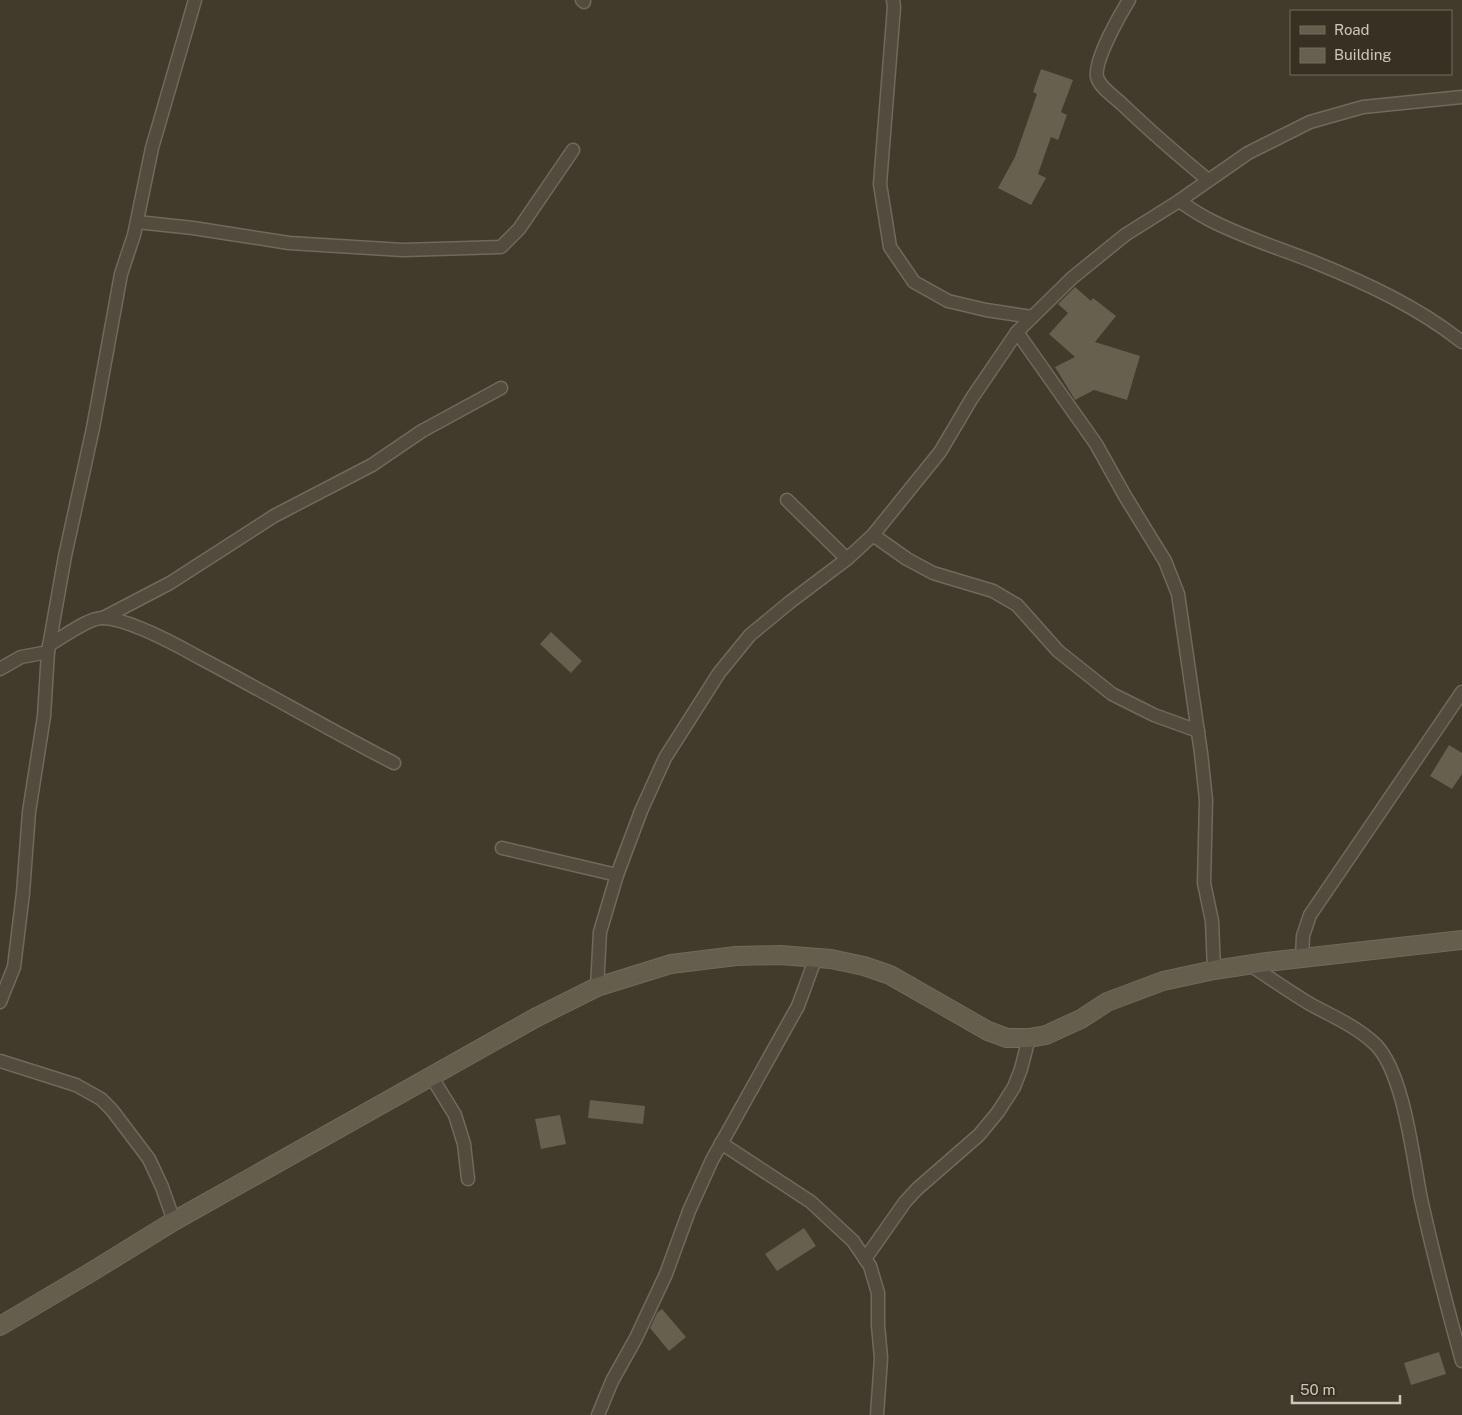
<svg xmlns="http://www.w3.org/2000/svg" width="1462" height="1415" font-family="'Public Sans',sans-serif">
	<style>
		.building { fill: #67604f }
		.lines { fill: none; stroke-linecap: round; stroke-linejoin: round }
		.minor-casing { stroke: #6f6a5d; stroke-width: 15 }
		.secondary-casing { stroke: #6f6a5d; stroke-width: 20 }
		.minor { stroke: #524c3e; stroke-width: 12 }
		.secondary { stroke: #645e4d; stroke-width: 18 }
	</style>
	<rect width="100%" height="100%" fill="#423a2a"/>
	<!-- building -->
	<g class="building">
		<path d="M1041 69 1073 80 1061 112 1067 115 1058 140 1051 137 1038 174 1046 178 1031 205 998 188 1015 157 1037 94 1033 92Z"/>
		<path d="M1075 287 1091 301 1093 298 1116 316 1095 342 1140 356 1127 400 1094 390 1075 400 1055 367 1075 357 1049 334 1068 313 1058 304Z"/>
		<path d="M551 632 582 661 571 673 540 644Z"/>
		<path d="M1449 745 1462 753V774L1452 789 1430 776Z"/>
		<path d="M590 1100 645 1106 643 1124 588 1118Z"/>
		<path d="M560 1115 566 1144 541 1149 535 1119Z"/>
		<path d="M804 1228 816 1246 777 1271 765 1254Z"/>
		<path d="M662 1309 686 1337 669 1351 650 1328 657 1313Z"/>
		<path d="M1439 1352 1446 1374 1411 1385 1404 1363Z"/>
	</g>
	<g class="lines">
		<defs>
			<g id="minor">
				<path d="M582 0 584 2"/>
				<path d="M893 0 894 7 880 184 890 247 914 282 948 301 986 310 1032 317"/>
				<path d="M1129 0C1120 15 1094 60 1097 77 1100 88 1115 97 1123 105 1150 131 1179 156 1208 180"/>
				<path d="M1179 201C1188 207 1198 214 1208 219 1242 237 1279 248 1314 262 1366 283 1418 307 1462 342"/>
				<path d="M137 222 193 228 289 243 403 250 501 247 519 229 573 150"/>
				<path d="M1017 332 1096 444 1125 496 1165 561 1178 594 1201 753 1206 800 1204 883 1212 921 1214 970"/>
				<path d="M787 500 847 559"/>
				<path d="M873 535 907 559 933 573 993 591 1017 605 1058 651 1112 694 1154 715 1198 731"/>
				<path d="M103 618 170 583 274 516 372 465 422 431 501 388"/>
				<path d="M49 645C62 638 89 617 103 618 129 619 177 645 200 658 265 692 328 729 394 763"/>
				<path d="M0 669 21 657 48 652"/>
				<path d="M502 848 617 875"/>
				<path d="M1302 958 1303 936 1310 915 1462 692"/>
				<path d="M1250 965C1270 978 1290 992 1310 1004 1332 1016 1356 1026 1375 1044 1404 1072 1413 1159 1421 1199 1433 1253 1447 1307 1462 1361"/>
				<path d="M597 987 600 932 617 875 641 811 665 758 719 673 750 635 790 602 847 559 873 535 940 452 972 398 1017 332 1072 278 1125 235 1179 201 1248 153 1310 122 1363 107 1462 97"/>
				<path d="M0 1002 14 967 23 893 29 812 44 716 48 652 65 556 93 428 121 274 134 235 152 148 195 0"/>
				<path d="M0 1061 76 1085 101 1099 112 1110 149 1159 162 1187 174 1221"/>
				<path d="M431 1076 455 1115 464 1144 468 1179"/>
				<path d="M721 1143 811 1202 853 1241 870 1266 878 1293V1325L881 1358 877 1415"/>
				<path d="M865 1259 905 1202 917 1189 979 1135 998 1112 1014 1087 1021 1069 1029 1038"/>
				<path d="M598 1415 612 1381 636 1338 666 1274 689 1211 712 1160 798 1006 816 957"/>
			</g>
			<path id="secondary" d="M0 1326 88 1274 174 1221 535 1018 597 987 671 964 736 956 780 955 831 959 864 966 890 975 988 1031 1007 1038H1029L1046 1035 1081 1019 1107 1002 1163 981 1214 970 1267 962 1462 940"/>
		</defs>
		<!-- minor casing -->
		<use href="#minor" class="minor-casing"/>
		<!-- secondary casing -->
		<use href="#secondary" class="secondary-casing"/>
		<!-- minor -->
		<use href="#minor" class="minor"/>
		<!-- secondary -->
		<use href="#secondary" class="secondary"/>
	</g>
	<!-- legend -->
	<rect x="1290" y="10" width="162" height="65" fill="#373123" stroke="#736d60"/>
	<rect x="1300" y="26" width="25" height="8" fill="#645e4d" stroke="#736d60"/>
	<text x="1334" y="35" font-size="15" fill="#ccc7bc">Road</text>
	<rect x="1300" y="48" width="25" height="15" fill="#67604f" stroke="#736d60"/>
	<text x="1334" y="60" font-size="15" fill="#ccc7bc">Building</text>
	<!-- scale -->
	<path d="M1292 1395v8h108v-8" fill="none" stroke="#ccc7bc" stroke-width="2.5"/>
	<text x="1300" y="1395" font-size="15" fill="#ccc7bc" stroke="#373123" stroke-width="4" paint-order="stroke">50 m</text>
</svg>
